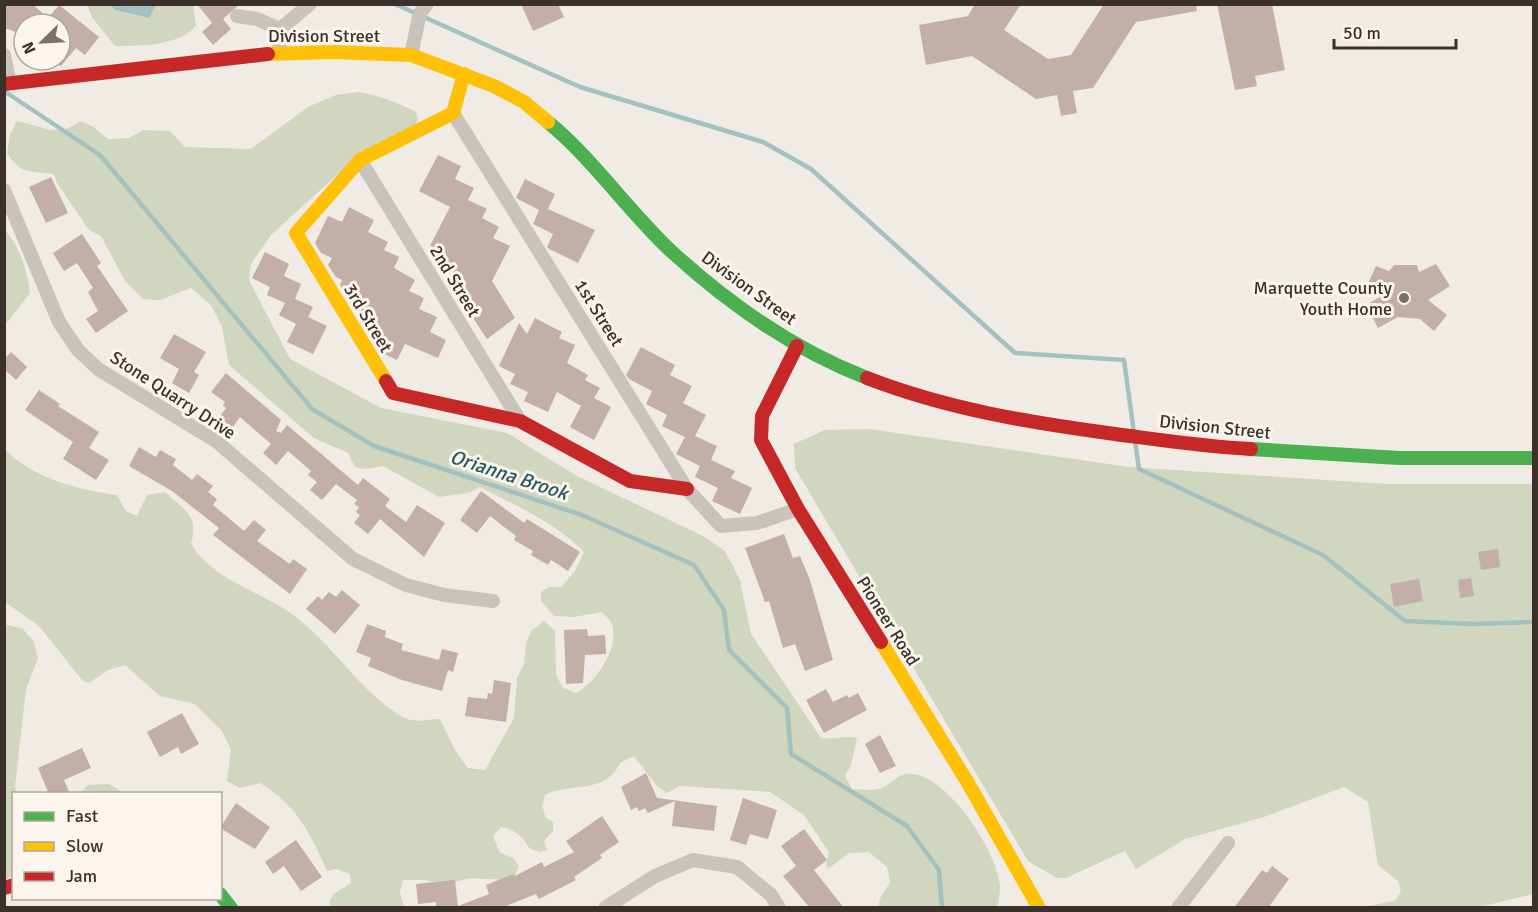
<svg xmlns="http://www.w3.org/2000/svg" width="1538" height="912" font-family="Signika,sans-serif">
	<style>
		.green { fill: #d1d6bf }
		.water { fill: #a1c2c1 }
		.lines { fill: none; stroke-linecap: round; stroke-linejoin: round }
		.stream { stroke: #a1c2c1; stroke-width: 4.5 }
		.building { fill: #c3afa7 }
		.street { stroke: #c9c3be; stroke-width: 14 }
		.fast { stroke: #4caf50; stroke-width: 14 }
		.slow { stroke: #ffc107; stroke-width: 14 }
		.jam { stroke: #c62828; stroke-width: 14 }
		.poi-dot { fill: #7a716c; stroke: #fbf5ee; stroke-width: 2 }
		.labels { text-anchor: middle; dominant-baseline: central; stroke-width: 6; stroke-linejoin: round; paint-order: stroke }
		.street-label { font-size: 18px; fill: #3b302b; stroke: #fbf5ee }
		.poi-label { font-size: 18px; fill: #3b302b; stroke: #fbf5ee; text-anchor: end }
		.water-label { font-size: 20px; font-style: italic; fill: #1f5a5e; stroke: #fbf5ee }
	</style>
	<rect width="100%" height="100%" fill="#f0ebe5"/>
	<!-- green -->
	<g class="green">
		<path d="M87 5H110L115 10 148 18 156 5H193L196 25C181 46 139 46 115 46L92 17Z"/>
		<path d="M359 92C380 96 397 102 416 112L418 120 412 130 338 174 271 235 251 264 249 280 290 359 381 408 507 433 577 476 703 536 725 551 740 580 751 634 821 738C834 740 845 735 857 738L851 765 845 776 852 789C862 790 875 791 884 787 894 781 900 772 913 774 949 778 997 851 1000 886 1000 891 999 898 998 904L995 908 878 907 881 896 890 883 887 867 869 852 849 853 828 869 826 864 829 852 804 815 770 792 680 786 667 793 657 786 634 756 620 763C606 795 569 782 545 795L542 806 546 818 553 822V831L544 841 547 850 540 852 530 849C523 837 515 829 501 827L493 836 500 853 513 858 519 866 513 879C490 882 470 873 449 885L426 880H403L400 893 404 907H331L329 901 335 893 351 883 350 874 336 869 327 871C311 834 296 804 260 783L240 788 227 781 231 750 222 731 195 704 160 696 125 665 108 670 89 683 82 680 39 626 5 602 4 448C31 478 79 490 117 495L126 511 137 516 147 495 165 492C183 509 200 516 191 543 209 576 252 589 283 608 326 635 352 682 393 711 413 725 418 720 440 719L456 752 468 768 485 770 514 718 517 678 524 664 526 644 531 631 544 621 555 631 556 675 563 688 576 693C595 683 622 646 611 622 609 619 604 615 602 612L574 617 554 616 541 601V592L549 587H561L575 571 584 552C555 522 516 506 480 487L468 493 439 497 383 466 365 469 355 467 348 453 314 438 229 365 222 327 211 305 191 288 160 300 143 299 125 281 101 236 89 230 57 183 54 174C30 171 21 175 7 153L10 135 17 121C43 126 57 139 80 121L92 126 108 139 129 138 143 130 170 131 185 147 251 149 308 107 336 95Z"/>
		<path d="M5 230C20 247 27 270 30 293L5 325Z"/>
		<path d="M869 429 1129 467 1387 484H1533V894L1480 907H1362L1395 901 1401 891 1398 881 1378 865 1368 802 1344 787 1264 817 1185 839 1136 869 1125 851 1066 878H1057L1028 861 795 468 794 444 825 430Z"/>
		<path d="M4 624 23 629 34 642 38 658 26 689 15 786 17 793 14 794 13 875 5 880Z"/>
		<path d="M109 784 124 793H81L88 785Z"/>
	</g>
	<!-- water -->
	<path class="water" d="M110 5H156L149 18 115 10Z"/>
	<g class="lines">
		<!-- stream -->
		<g class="stream">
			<path d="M395 4 580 87 763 142 811 169 1015 353 1124 360 1134 433"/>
			<path d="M4 91 100 155 312 409 374 446 582 515 694 565 724 610 729 650 787 708 791 754 907 826 939 870 942 908"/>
			<path d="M1135 441 1139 469 1323 555 1405 621 1473 624 1534 622"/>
		</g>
	</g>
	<!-- building -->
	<g class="building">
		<path d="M4 4H32L48 18 59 5 99 37 85 55 76 48 60 67V24H24L22 34 4 28Z"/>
		<path d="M197 4H240L223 19 231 29 213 45 202 32 212 23Z"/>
		<path d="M521 4H558L564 17 533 31Z"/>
		<path d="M975 4H1021L1004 30 1048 59 1071 55 1104 4H1196L1197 11 1136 22 1093 88 1073 91 1077 113 1061 116 1057 95 1036 99 972 56 926 65 919 25 968 16Z"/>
		<path d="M1217 4H1272L1285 70 1255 76 1257 86 1235 90Z"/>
		<path d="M438 155 461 166 455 179 474 188 468 200 487 209 482 218 499 227 493 238 510 246 492 281 515 318 487 339 473 318 483 310 465 301 468 295 452 287 458 275 440 267 446 254 430 246 450 207 419 191Z"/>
		<path d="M51 177 68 213 46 223 29 187Z"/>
		<path d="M525 179 555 194 548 209 595 230 578 263 549 249 547 247 553 234 533 224 539 210 516 198Z"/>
		<path d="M349 207 374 220 368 232 388 242 384 250 399 257 394 268 415 280 409 291 424 298 419 309 437 317 430 332 446 340 438 358 405 344 397 360 382 353 376 344 380 336 368 330 365 325 368 319 359 315 353 306 356 301 348 298 340 285 342 280 336 277 328 265 332 258 321 253 315 243 328 216 342 222Z"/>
		<path d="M82 234 101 263 97 266 128 311 96 333 86 319 98 311 88 292 93 288 77 263 64 271 53 253Z"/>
		<path d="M265 252 289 264 284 276 301 284 295 299 313 307 308 317 327 326 313 354 287 342 296 324 279 315 285 303 267 295 270 287 252 278Z"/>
		<path d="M1436 264 1450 286 1428 300 1447 315 1434 331 1420 319 1398 317 1378 328 1366 305 1380 297 1366 288 1376 266 1389 271 1394 265H1417L1419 272Z"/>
		<path d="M535 318 562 332 559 338 575 345 567 363 588 375 585 380 600 388 594 398 611 407 594 440 570 427 581 406 557 392 548 412 524 401 528 392 510 384 515 374 499 366 519 323 527 334Z"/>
		<path d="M174 334 206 352 194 372 199 375 189 393 172 383 179 369 160 358Z"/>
		<path d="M641 347 675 365 670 375 692 386 683 403 706 415 695 436 717 446 711 460 735 471 731 478 752 488 740 514 712 501 718 488 695 477 700 466 676 454 685 437 662 426 667 415 646 404 652 391 629 379 626 375Z"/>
		<path d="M11 352 27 367 16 380 4 369V359Z"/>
		<path d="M226 373 281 420 276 431 281 433 287 425 358 485 363 478 390 499 385 506 406 522 417 505 445 523 424 557 380 519 368 534 354 523 360 515 356 512 359 507 354 504 357 500 336 484 322 500 310 490 317 482 308 475 311 471 288 451 276 465 263 453 271 444 240 417 232 428 219 418 226 408 223 405 225 402 211 392Z"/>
		<path d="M39 390 60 404 58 406 99 432 89 448 109 460 96 480 63 459 73 442 25 410Z"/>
		<path d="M139 447 156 457 160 450 176 459 173 465 192 480 197 474 213 486 208 492 217 499 213 505 244 531 254 520 266 530 257 541 290 564 293 559 307 569 290 594 213 535 219 528 172 491 129 466Z"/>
		<path d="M481 491 524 523 527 519 580 552 568 571 551 560 548 565 531 555 533 551 514 540 516 536 490 516 477 533 460 520Z"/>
		<path d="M784 534 793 558 800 556 810 580 833 660 805 671 795 644 783 648 769 601 765 602 745 548Z"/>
		<path d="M1498 549 1500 567 1481 570 1478 552Z"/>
		<path d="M1471 578 1474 596 1460 598 1458 580Z"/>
		<path d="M1419 579 1423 601 1394 607 1390 584Z"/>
		<path d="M342 590 360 605 335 634 306 609 318 596 322 600 329 592 336 597Z"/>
		<path d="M367 624 386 631 385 637 403 644 401 650 439 660 442 649 458 653 453 672 448 670 442 691 402 680 368 666 371 658 356 652Z"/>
		<path d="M587 629 588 636 605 635 606 654 585 655 583 683 566 684 564 630Z"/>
		<path d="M494 680 511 683 506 722 465 716 468 697 487 699 488 693 492 694Z"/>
		<path d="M826 689 833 702 847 695 849 698 858 693 867 710 824 733 806 700Z"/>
		<path d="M182 713 199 744 181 754 178 747 160 757 147 732Z"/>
		<path d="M880 735 896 766 880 773 865 744Z"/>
		<path d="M82 748 91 768 64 780 70 794H49L38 768Z"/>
		<path d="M646 773 657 798 717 806 714 831 672 826 675 801 648 813 645 808 639 811 637 807 631 810 621 787Z"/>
		<path d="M743 798 777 810 768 839 750 834 746 845 730 840Z"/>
		<path d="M236 803 270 827 255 849 220 828Z"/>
		<path d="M602 816 619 842 600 855 602 858 574 877 576 880 539 899 536 894 501 908H436V902L418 904 416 884 455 880 458 906 489 894 486 885 514 874 515 876 542 862 544 867 574 852 566 841Z"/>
		<path d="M804 829 827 860 814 870 844 908H810L783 876 796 866 781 846Z"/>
		<path d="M296 840 322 877 301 891 284 866 273 874 265 862Z"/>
		<path d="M1272 866 1289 879 1268 908H1234L1262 870 1267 873Z"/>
	</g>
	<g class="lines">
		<!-- street -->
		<g class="street">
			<path d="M237 16 257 19 280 29"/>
			<path d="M279 53 280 29 310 4"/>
			<path d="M4 55 10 83"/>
			<path d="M411 55 420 13 427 4"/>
			<path d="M453 113 687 489 721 526 757 523 798 509"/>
			<path d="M360 160 520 421"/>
			<path d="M4 190 59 322 78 350 98 369 216 441 353 559 406 585 444 595 493 601"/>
			<path d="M605 908 655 876 693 860 737 867 771 895 779 908"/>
			<path d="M1178 908 1228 843"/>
		</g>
		<!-- fast -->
		<g class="fast">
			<path d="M548 122C594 160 628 211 672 252 729 304 794 350 867 378"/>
			<path d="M1251 449 1399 458H1534"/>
			<path d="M220 894 231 908"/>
		</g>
		<!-- slow -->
		<g class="slow">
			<path d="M268 54 333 52 411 55 494 86 524 102 548 122"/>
			<path d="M386 381 296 233 360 160 453 113 464 74"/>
			<path d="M881 642 968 783 1039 908"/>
		</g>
		<!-- jam -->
		<g class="jam">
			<path d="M4 84 268 54"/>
			<path d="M797 346 762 416 761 440 798 509 881 642"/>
			<path d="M867 378C947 409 1031 423 1115 434 1161 440 1206 447 1251 449"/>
			<path d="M386 381 393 393 520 421 630 481 687 489"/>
			<path d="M4 888 14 885"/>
		</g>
	</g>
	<!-- markers -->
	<circle class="poi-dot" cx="1404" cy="298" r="6"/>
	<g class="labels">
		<!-- street labels -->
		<g class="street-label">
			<text x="324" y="36">Division Street</text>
			<text transform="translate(455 281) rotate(59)">2nd Street</text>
			<text transform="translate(749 288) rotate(36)">Division Street</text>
			<text transform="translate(599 313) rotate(58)">1st Street</text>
			<text transform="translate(368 318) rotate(59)">3rd Street</text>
			<text transform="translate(173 395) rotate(33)">Stone Quarry Drive</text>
			<text transform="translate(1215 427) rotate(6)">Division Street</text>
			<text transform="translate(888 621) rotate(58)">Pioneer Road</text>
		</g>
		<!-- poi labels -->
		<g class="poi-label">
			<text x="1392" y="288">Marquette County<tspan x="1392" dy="21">Youth Home</tspan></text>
		</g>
		<!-- water labels -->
		<g class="water-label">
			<text transform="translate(509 475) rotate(18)">Orianna Brook</text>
		</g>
	</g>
	<!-- border -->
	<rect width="1538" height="912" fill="none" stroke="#3b302b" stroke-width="12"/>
	<!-- legend -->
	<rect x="12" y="792" width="210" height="108" fill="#fbf5ee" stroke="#aea6a0" stroke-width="1.5"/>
	<rect x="24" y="812" width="30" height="9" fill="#4caf50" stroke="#aea6a0" stroke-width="1.5"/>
	<text x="66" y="822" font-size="18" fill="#3b302b">Fast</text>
	<rect x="24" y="842" width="30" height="9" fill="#ffc107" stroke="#aea6a0" stroke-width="1.5"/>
	<text x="66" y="852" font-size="18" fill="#3b302b">Slow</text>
	<rect x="24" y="872" width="30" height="9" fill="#c62828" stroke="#aea6a0" stroke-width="1.5"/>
	<text x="66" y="882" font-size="18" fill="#3b302b">Jam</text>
	<!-- north arrow -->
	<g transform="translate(42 42) rotate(246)"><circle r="28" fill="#fbf5ee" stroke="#aea6a0" stroke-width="1.5"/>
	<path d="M0-4.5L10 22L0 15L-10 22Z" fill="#7a716c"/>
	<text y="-9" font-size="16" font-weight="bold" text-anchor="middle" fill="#3b302b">N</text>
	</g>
	<!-- scale -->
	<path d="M1334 39v9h122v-9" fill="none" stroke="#3b302b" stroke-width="3"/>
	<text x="1343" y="39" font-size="18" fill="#3b302b" stroke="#fbf5ee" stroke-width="4.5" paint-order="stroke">50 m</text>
</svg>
